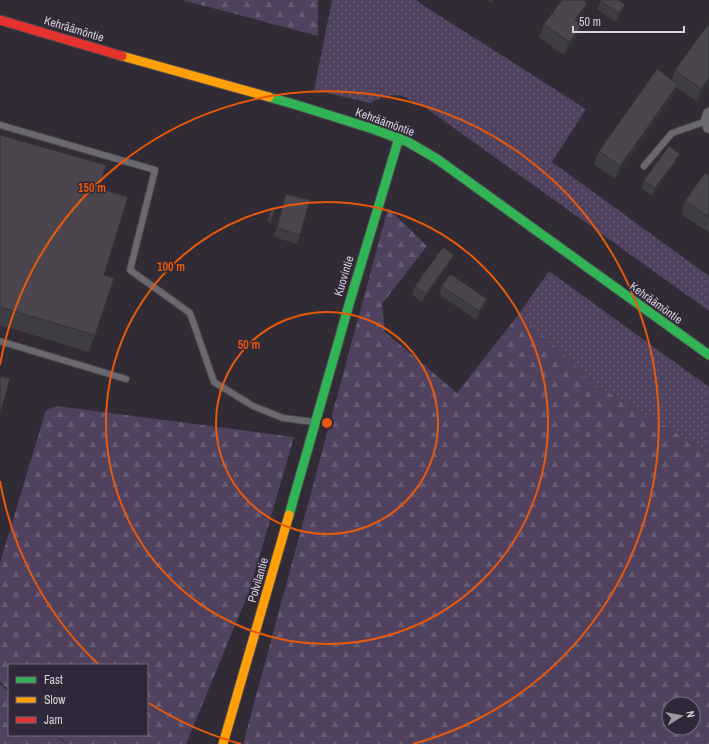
<svg xmlns="http://www.w3.org/2000/svg" width="709" height="744" font-family="'Archivo Narrow',sans-serif">
	<style>
		.grass { fill: url(#grass-dots) }
		.forest { fill: url(#forest-firs); fill-rule: evenodd }
		.lines { fill: none; stroke-linecap: round; stroke-linejoin: round }
		.lane-casing { stroke: #4b464e; stroke-width: 8 }
		.street-casing { stroke: #4b464e; stroke-width: 14 }
		.fast-casing { stroke: #4b464e; stroke-width: 11 }
		.slow-casing { stroke: #4b464e; stroke-width: 11 }
		.jam-casing { stroke: #4b464e; stroke-width: 11 }
		.lane { stroke: #6c6870; stroke-width: 6 }
		.street { stroke: #6c6870; stroke-width: 12 }
		.fast { stroke: #30b455; stroke-width: 9 }
		.slow { stroke: #ff9f0a; stroke-width: 9 }
		.jam { stroke: #e5322d; stroke-width: 9 }
		.wall { fill: #403c43 }
		.shaded-wall { fill: #343137 }
		.building { fill: #4b464e; stroke: #343137 }
		.ring { fill: none; stroke: #e8590c; stroke-width: 2 }
		.labels { text-anchor: middle; dominant-baseline: central; stroke-width: 3; stroke-linejoin: round; paint-order: stroke }
		.street-label { font-size: 12px; fill: #d7d2dd; stroke: #302738 }
		.centre { fill: #e8590c; stroke: #302738; stroke-width: 2 }
		.ring-label { font-size: 12px; text-anchor: middle; font-weight: bold; fill: #e8590c; stroke: #302738; stroke-width: 3; stroke-linejoin: round; paint-order: stroke }
	</style>
	<defs>
		<pattern id="grass-dots" width="8" height="8" patternUnits="userSpaceOnUse"><rect width="8" height="8" fill="#50415e"/><path d="M2 2h.1M6 6h.1" fill="none" stroke="#685c75" stroke-width="1.8" stroke-linecap="round"/></pattern>
		<pattern id="forest-firs" width="22" height="20" patternUnits="userSpaceOnUse"><rect width="22" height="20" fill="#50415e"/><path d="M5 1l3.5 6h-7zM16 11l3.5 6h-7z" fill="#685c75"/></pattern>
	</defs>
	<rect width="100%" height="100%" fill="#302b34"/>
	<!-- grass -->
	<g class="grass">
		<path d="M332 0H415L586 109 552 162 709 276V311L426 108 400 95 384 96 370 103 314 90Z"/>
		<path d="M549 271 709 387V455L684 437 596 385 519 314Z"/>
	</g>
	<!-- forest -->
	<g class="forest">
		<path d="M182 0H318V36Z"/>
		<path d="M388 208 427 246 382 304 385 332 457 393 519 314 596 385 684 437 709 455V744H243ZM669 704H693V728H669Z"/>
		<path d="M57 406 294 437 250 589 186 744H67L57 735H147V665H9V690L0 682V563L46 410Z"/>
		<path d="M0 684 9 692V735H56L66 744H0Z"/>
	</g>
	<g class="lines">
		<defs>
			<g id="lane">
				<path d="M0 125 155 170 130 270 190 313 214 382 253 406 283 418 314 422"/>
				<path d="M644 166 672 133 707 121"/>
				<path d="M0 341 126 379"/>
			</g>
			<path id="street" d="M709 114 707 121 709 127"/>
			<g id="fast">
				<path d="M269 97 300 106 373 129 408 142 437 159 709 355"/>
				<path d="M289 515 350 301 399 138"/>
			</g>
			<g id="slow">
				<path d="M122 56 269 97"/>
				<path d="M223 744 289 515"/>
			</g>
			<path id="jam" d="M0 20 122 56"/>
		</defs>
		<!-- lane casing -->
		<use href="#lane" class="lane-casing"/>
		<!-- street casing -->
		<use href="#street" class="street-casing"/>
		<!-- fast casing -->
		<use href="#fast" class="fast-casing"/>
		<!-- slow casing -->
		<use href="#slow" class="slow-casing"/>
		<!-- jam casing -->
		<use href="#jam" class="jam-casing"/>
		<!-- lane -->
		<use href="#lane" class="lane"/>
		<!-- street -->
		<use href="#street" class="street"/>
		<!-- fast -->
		<use href="#fast" class="fast"/>
		<!-- slow -->
		<use href="#slow" class="slow"/>
		<!-- jam -->
		<use href="#jam" class="jam"/>
	</g>
	<!-- wall -->
	<g class="wall">
		<path d="M488 0H493L491 3Z"/>
		<path d="M601 0 622 13 616 22 597 9Z"/>
		<path d="M587 3 583 16 578 22 577 37 564 55 539 37 544 24Z"/>
		<path d="M675 70 709 85 697 102 676 87 673 96 615 179 594 164 599 151 672 79Z"/>
		<path d="M0 135 99 188 104 275 95 335 89 352 0 325Z"/>
		<path d="M676 162 652 196 641 188 644 180Z"/>
		<path d="M709 176V233L681 214 685 201Z"/>
		<path d="M286 194 300 235 297 244 274 237 283 202Z"/>
		<path d="M271 209 275 210 271 222 267 221Z"/>
		<path d="M450 263 422 302 412 295 415 286Z"/>
		<path d="M442 286 484 308 476 320 439 294Z"/>
	</g>
	<!-- shaded-wall -->
	<g class="shaded-wall">
		<path d="M587 3 583 16 571 32 575 20Z"/>
		<path d="M625 5 622 13 616 22 619 13Z"/>
		<path d="M582 25 577 37 564 55 569 42Z"/>
		<path d="M709 78V85L697 102 701 89Z"/>
		<path d="M678 84 673 96 615 179 620 166Z"/>
		<path d="M680 154 676 162 652 196 655 188Z"/>
		<path d="M454 255 450 263 422 302 426 294Z"/>
		<path d="M487 299 484 308 476 320 479 311Z"/>
	</g>
	<!-- building -->
	<g class="building">
		<path d="M562 0H583L587 3 575 20 582 25 569 42 544 24Z"/>
		<path d="M601 0H619L625 5 619 13 600 1Z"/>
		<path d="M709 23V78L701 89 675 70Z"/>
		<path d="M657 69 678 84 620 166 599 151Z"/>
		<path d="M0 135 106 165 99 188 128 197 104 275 114 278 95 335 0 307Z"/>
		<path d="M669 146 680 154 655 188 644 180Z"/>
		<path d="M705 173 709 176V217L685 201Z"/>
		<path d="M286 194 310 200 300 235 277 228Z"/>
		<path d="M271 209 275 210 272 218 269 217Z"/>
		<path d="M443 247 454 255 426 294 415 286Z"/>
		<path d="M450 274 487 299 479 311 442 286Z"/>
		<path d="M0 376 10 379 0 414Z"/>
	</g>
	<!-- distance rings -->
	<g class="ring">
		<circle cx="327" cy="423" r="111"/>
		<circle cx="327" cy="423" r="221"/>
		<path d="M241 744A332 332 0 0 1 149 703M98 664A332 332 0 0 1 0 481M0 365A332 332 0 1 1 413 744"/>
	</g>
	<g class="labels">
		<!-- street labels -->
		<g class="street-label">
			<text transform="translate(74 29) rotate(17)">Kehräämöntie</text>
			<text transform="translate(385 122) rotate(20)">Kehräämöntie</text>
			<text transform="translate(344 276) rotate(-73)">Kuovintie</text>
			<text transform="translate(656 303) rotate(36)">Kehräämöntie</text>
			<text transform="translate(258 580) rotate(-74)">Polvilantie</text>
		</g>
	</g>
	<circle cx="327" cy="423" r="6" class="centre"/>
	<g class="ring-label">
		<text x="92" y="192">150 m</text>
		<text x="171" y="271">100 m</text>
		<text x="249" y="349">50 m</text>
	</g>
	<!-- legend -->
	<rect x="8" y="664" width="140" height="72" fill="#302738" stroke="#736b7a"/>
	<rect x="16" y="677" width="20" height="6" fill="#30b455" stroke="#736b7a"/>
	<text x="44" y="684" font-size="12" fill="#d7d2dd">Fast</text>
	<rect x="16" y="697" width="20" height="6" fill="#ff9f0a" stroke="#736b7a"/>
	<text x="44" y="704" font-size="12" fill="#d7d2dd">Slow</text>
	<rect x="16" y="717" width="20" height="6" fill="#e5322d" stroke="#736b7a"/>
	<text x="44" y="724" font-size="12" fill="#d7d2dd">Jam</text>
	<!-- north arrow -->
	<g transform="translate(681 716) rotate(79)"><circle r="19" fill="#302738" stroke="#736b7a"/>
	<path d="M0-3L7 15L0 10L-7 15Z" fill="#9d98a2"/>
	<text y="-6" font-size="11" font-weight="bold" text-anchor="middle" fill="#d7d2dd">N</text>
	</g>
	<!-- scale -->
	<path d="M573 26v6h111v-6" fill="none" stroke="#d7d2dd" stroke-width="2"/>
	<text x="579" y="26" font-size="12" fill="#d7d2dd" stroke="#302738" stroke-width="3" paint-order="stroke">50 m</text>
</svg>
